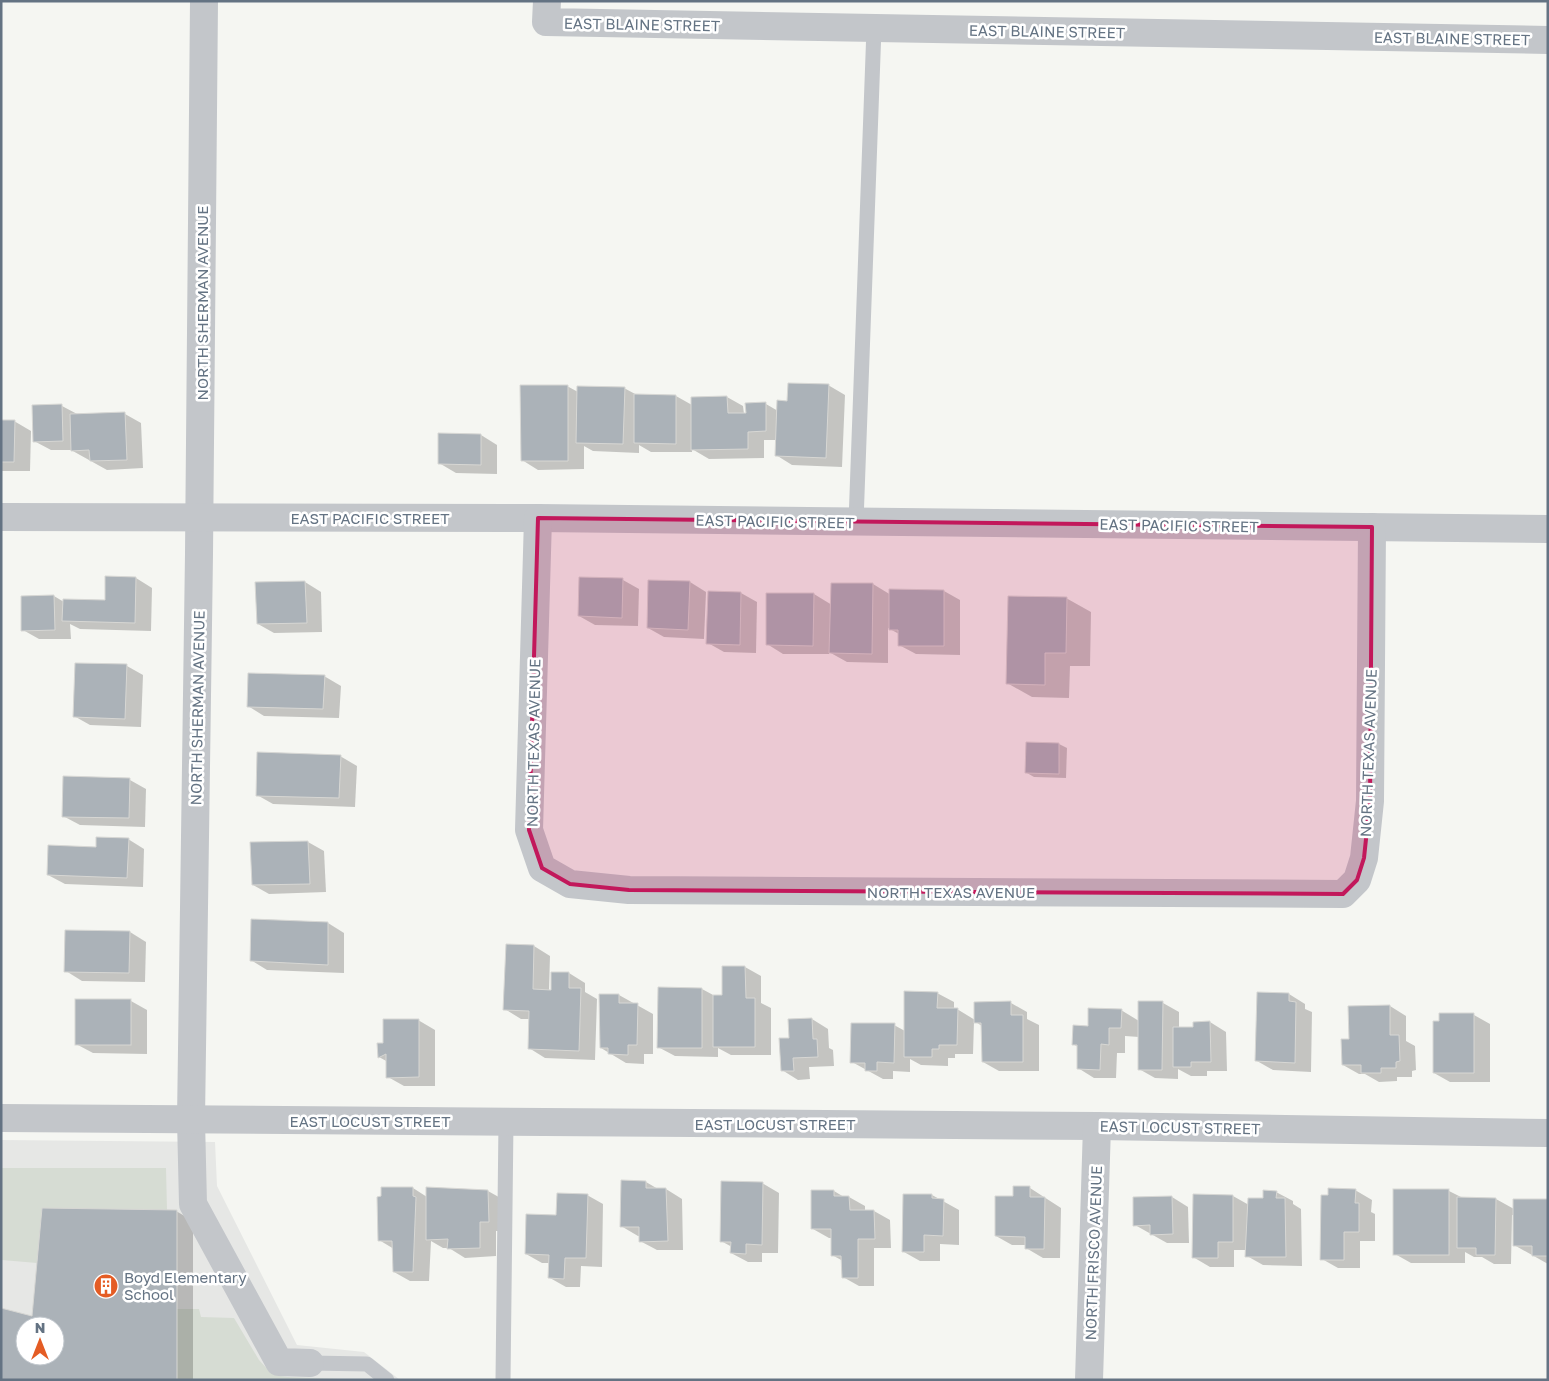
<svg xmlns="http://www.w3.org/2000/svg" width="1549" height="1381" font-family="'Golos Text',sans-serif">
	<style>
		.built { fill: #e6e7e5; fill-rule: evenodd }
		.green { fill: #d6dcd3 }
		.shadow { fill: #0003; fill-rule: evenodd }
		.building { fill: #abb2b8; stroke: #d7d7d4; fill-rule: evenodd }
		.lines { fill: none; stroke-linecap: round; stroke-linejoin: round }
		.lane { stroke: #c3c6ca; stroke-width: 15 }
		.street { stroke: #c3c6ca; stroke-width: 28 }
		.marked { fill: #c2185b; fill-opacity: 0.2; stroke: #c2185b; stroke-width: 4; stroke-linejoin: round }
		.labels { text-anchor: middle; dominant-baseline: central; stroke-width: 5; stroke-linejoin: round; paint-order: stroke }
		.street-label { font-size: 15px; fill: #647383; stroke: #fff }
		.poi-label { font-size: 15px; fill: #647383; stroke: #fff; text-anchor: start }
	</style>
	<rect width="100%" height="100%" fill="#f5f6f2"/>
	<!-- built -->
	<path class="built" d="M1 1140 215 1142 217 1186 297 1345 364 1352 400 1380H1ZM25 1326H55V1356H25Z"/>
	<!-- green -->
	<g class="green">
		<path d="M1 1168H166L167 1210 43 1208 37 1263 2 1260 1 1259Z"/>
		<path d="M177 1309H199L201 1317 234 1318 259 1360 270 1372 281 1376 288 1377 363 1380H177Z"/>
	</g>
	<!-- shadow -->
	<g class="shadow">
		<path d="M828 385 845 395 842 467 792 465 776 455 777 440H764V458L709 459 692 449V452H651L639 445V453L593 451 584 446V469L538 470 522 460 567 386 578 392 624 388 637 395 676 396 692 405V398L727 397 743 406 744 414 766 404 778 411 788 402Z"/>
		<path d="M34 406H62L79 415 125 414 141 423 143 468 107 470 71 450H51L34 441Z"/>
		<path d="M1 421H14L31 431 30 471H1Z"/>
		<path d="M440 434 481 435 497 445V474L456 473 439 463Z"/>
		<path d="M136 578 152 588 151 631 80 629 70 624 71 639H39L23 630 54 596 64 602H106Z"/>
		<path d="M623 580 639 589 638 626 595 625 579 616Z"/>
		<path d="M305 582 321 592 322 632 274 633 258 624Z"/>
		<path d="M690 582 706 592 704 639 664 637 648 628Z"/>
		<path d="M873 584 891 595 944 591 960 600V655L916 654 899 645V634L888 628V663L847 662 829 652V654H783L767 644 814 594 832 605Z"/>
		<path d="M741 593 757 602 756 653 724 652 708 643Z"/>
		<path d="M1066 598 1091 612 1090 666H1070L1069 698 1032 697 1007 683Z"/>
		<path d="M76 664 127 666 143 675 141 727 90 725 74 716Z"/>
		<path d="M324 676 341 686 339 718 264 716 248 706Z"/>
		<path d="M1059 744 1067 748 1066 778 1034 777 1027 773Z"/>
		<path d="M340 756 357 766 355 807 273 804 257 795Z"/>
		<path d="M130 780 146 789 145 827 80 825 63 816Z"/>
		<path d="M128 839 144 849 143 887 65 884 48 875 97 848Z"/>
		<path d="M308 842 324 851 326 892 269 894 253 885Z"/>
		<path d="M252 920 328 923 344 933V973L267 970 251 960Z"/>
		<path d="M130 932 146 942 145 982 82 981 66 971Z"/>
		<path d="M507 945 534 946 550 956 549 991 552 992 569 973 585 983V992L597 999 595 1060 545 1058 529 1048 530 1019H521L505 1009Z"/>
		<path d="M745 967 761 976V1003L771 1008V1055H731L718 1048V1057L675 1056 658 1047 659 989H702L715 996H723Z"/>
		<path d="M937 993 954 1002V1009H957L975 1020 1011 1003 1027 1012V1019L1039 1025V1071H999L983 1062 982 1026 974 1021 973 1054H955V1058H948V1066L921 1065 910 1059V1072L893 1071V1079H883L852 1062 894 1025 905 1031Z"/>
		<path d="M1289 994 1305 1004V1009L1312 1012 1311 1072 1273 1070 1257 1061Z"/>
		<path d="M600 995H619L653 1014V1054H644V1064L626 1063 601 1048Z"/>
		<path d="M131 1001 147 1010V1054L93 1053 76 1044Z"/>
		<path d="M1163 1003 1179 1012V1029H1195L1210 1022 1226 1032 1227 1071H1207V1076H1191L1178 1069V1079L1155 1078 1139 1069V1037L1125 1036V1053H1117L1116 1078H1094L1078 1068V1047L1073 1044 1089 1027 1121 1010 1139 1021Z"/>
		<path d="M1390 1006 1406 1016V1041L1415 1046 1416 1070 1412 1071V1077H1397V1081L1379 1082 1365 1074H1359L1343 1065 1350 1041Z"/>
		<path d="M1441 1015H1474L1490 1024V1082H1450L1434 1073Z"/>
		<path d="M812 1019 828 1029 829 1048 833 1050 834 1066 809 1067 810 1079 798 1080 782 1070 790 1040 789 1020Z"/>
		<path d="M418 1020 435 1030V1086H404L388 1077V1062L379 1057 384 1044Z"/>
		<path d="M646 1182 658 1189H666L682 1199 683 1250H657L640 1241V1236H638L621 1226Z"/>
		<path d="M762 1183 779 1193 778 1253H762V1262H748L731 1253 732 1247 721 1241Z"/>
		<path d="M1015 1187 1030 1188 1061 1208 1060 1258H1043L1026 1248V1245H1012L996 1236 1014 1197Z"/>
		<path d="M413 1188 427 1197 488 1191 504 1200 505 1231H496V1256L465 1258 449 1248H443L431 1241 429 1281H410L394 1272V1249L379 1240Z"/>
		<path d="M1355 1190 1372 1200 1371 1212 1375 1214V1241H1360V1268H1338L1322 1259Z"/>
		<path d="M834 1191 844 1197H849L865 1206V1211H874L890 1220 891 1248H874V1286H859L843 1277V1261L832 1255V1238H829L813 1229Z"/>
		<path d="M1395 1191H1449L1463 1198 1496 1199 1514 1209 1548 1200V1264L1514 1245V1215H1512L1511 1264H1494L1482 1257H1474L1465 1252V1263H1411L1395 1254Z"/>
		<path d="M1276 1192 1293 1201V1204L1301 1209 1302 1266 1263 1265 1247 1256V1250H1234V1267H1210L1193 1257 1233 1196 1249 1205Z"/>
		<path d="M587 1195 603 1204 602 1267 581 1266 580 1287H566L550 1278V1263H542L526 1254 558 1216Z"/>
		<path d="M904 1195H932L959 1210V1245L940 1244V1261H920L904 1252Z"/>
		<path d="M1172 1197 1188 1207 1189 1243H1167L1135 1225Z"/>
		<path d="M176 1211 193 1221V1380H1V1309L34 1318ZM25 1326H55V1356H25Z"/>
	</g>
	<!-- building -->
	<g class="building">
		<path d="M788 383 829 384 826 458 775 456 777 400 787 401Z"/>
		<path d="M520 385H568V461H521Z"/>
		<path d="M577 386 625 387 623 444 576 443Z"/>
		<path d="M634 394 676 395V444L634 443Z"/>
		<path d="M727 396 728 413H746L745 403 766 402V431L748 432V449L691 450V397Z"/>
		<path d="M62 404 63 441 33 442 32 405Z"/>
		<path d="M125 412 127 460 90 461 89 450 71 451 70 414Z"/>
		<path d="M1 420H15L14 462H1Z"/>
		<path d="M438 433 481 434V465L438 464Z"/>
		<path d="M105 576 136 577 135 623 62 621 63 599 105 600Z"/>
		<path d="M579 577 623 578 622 618 578 616Z"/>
		<path d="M648 580 690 581 688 630 647 628Z"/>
		<path d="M305 581 307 623 257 624 255 582Z"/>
		<path d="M831 583H873L872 654 829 653Z"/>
		<path d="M889 589 944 590V646H898V630H889Z"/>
		<path d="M708 591 741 592 740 645 706 644Z"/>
		<path d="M766 593H814L813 646 766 645Z"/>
		<path d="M54 595 55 630 21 631V596Z"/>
		<path d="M1008 596 1067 597 1066 653H1045V685L1006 684Z"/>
		<path d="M75 663 127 664 125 719 73 717Z"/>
		<path d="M248 673 325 675 323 709 247 707Z"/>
		<path d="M1026 742 1059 743V774L1025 773Z"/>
		<path d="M257 752 341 755 339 798 256 796Z"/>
		<path d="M63 776 130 778 129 818 62 817Z"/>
		<path d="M96 837 129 838 127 878 47 875 48 845 96 847Z"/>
		<path d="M308 841 310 884 252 885 250 842Z"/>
		<path d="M251 919 328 922V965L250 961Z"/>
		<path d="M65 930 130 931 129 973 64 972Z"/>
		<path d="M506 944 534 945 533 989 551 990V972H569V988H581L579 1051 528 1049 529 1011 503 1010Z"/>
		<path d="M722 966H745L746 998H755V1047H713V995H722Z"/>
		<path d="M658 987 702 988V1048H657Z"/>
		<path d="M904 991 938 992 937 1008H958L957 1045H939V1049H932V1057H904Z"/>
		<path d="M1257 992 1289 993V1001L1296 1002 1295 1063 1255 1061Z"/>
		<path d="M599 994H619V1003H638L637 1045H628V1055L608 1054V1048H600Z"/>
		<rect x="75" y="999" width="56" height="46"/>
		<path d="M1011 1001V1015H1023V1062H982L981 1023H974V1002Z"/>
		<path d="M1138 1001H1163L1162 1070H1138Z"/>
		<path d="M1390 1005V1035H1399L1400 1061 1396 1062V1068H1381V1073H1361V1065H1342L1341 1039H1349L1348 1006Z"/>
		<path d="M1088 1008 1122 1009 1121 1028H1109V1045L1101 1044 1100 1070 1077 1069V1045H1072L1073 1025 1088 1026Z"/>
		<path d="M1439 1013H1474V1073H1433V1021H1439Z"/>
		<path d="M812 1018 813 1039H817L818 1057 793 1058 794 1071H781L779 1038H789L788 1019Z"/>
		<path d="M383 1019H419V1077L386 1078V1054L378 1058 377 1043H383Z"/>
		<path d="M1210 1021 1211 1062H1191V1067H1173V1027H1193V1022Z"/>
		<path d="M851 1023H895L894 1063 877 1062V1071H865V1063H850Z"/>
		<path d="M621 1180 646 1181V1188H666L668 1241 639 1242V1227H620Z"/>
		<path d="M721 1181 763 1182 762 1245 746 1244V1254L730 1253 731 1242H720Z"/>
		<path d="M1013 1186H1030V1197H1045L1044 1249H1025V1237L995 1236V1196H1013Z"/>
		<path d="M381 1187H413V1196L416 1197 413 1272H393L392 1241H378L377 1197 381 1196Z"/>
		<path d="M426 1187 488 1190 489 1222H480V1248L447 1249 448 1239 426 1240Z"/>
		<path d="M1328 1188 1356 1189 1355 1203H1359V1232H1344V1260H1320L1321 1195H1328Z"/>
		<rect x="1393" y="1189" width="56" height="66"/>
		<path d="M811 1190H834V1196H849L850 1210H874L875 1239H858V1278H842L841 1256H831V1229H811Z"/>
		<path d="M1263 1190 1277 1191 1276 1198H1285L1286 1257H1245L1248 1198H1263Z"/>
		<path d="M557 1193 588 1194 586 1258H565L564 1279 548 1278 549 1255 525 1254 526 1214 556 1215Z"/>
		<path d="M903 1194H932V1198L944 1199 943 1236 924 1235V1252H902Z"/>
		<path d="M1193 1194 1233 1195V1242H1218V1258H1192Z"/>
		<path d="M1172 1196 1173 1234 1150 1235V1225L1133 1226V1197Z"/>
		<path d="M1457 1197 1496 1198 1495 1255H1476V1248H1457Z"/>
		<path d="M1513 1199H1548V1256H1532V1246H1513Z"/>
		<path d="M42 1208 177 1210V1380H1V1308L32 1316ZM25 1326H55V1356H25Z"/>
	</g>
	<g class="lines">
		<!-- lane -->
		<g class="lane">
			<path d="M856 522 874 28"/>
			<path d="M310 1363 367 1364 387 1380"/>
			<path d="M503 1380 506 1122"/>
		</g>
		<!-- street -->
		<g class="street">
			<path d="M204 1 199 554 191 1120 193 1204 279 1362 310 1363"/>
			<path d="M547 1 546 22 1548 40"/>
			<path d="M1 517 538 518 1548 529"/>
			<path d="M538 518 529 830 542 868 570 884 629 890 1343 894 1357 880 1364 858 1370 801 1372 527"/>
			<path d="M1 1118 1097 1126 1548 1133"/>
			<path d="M1089 1380 1097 1126"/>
		</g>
	</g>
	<!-- marked area -->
	<path class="marked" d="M538 518 1372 527 1370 801 1364 858 1357 880 1343 894 629 890 570 884 542 868 529 830Z"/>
	<!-- icons -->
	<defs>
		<symbol id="building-disc" viewBox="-11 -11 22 22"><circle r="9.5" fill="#e45c24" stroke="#fff"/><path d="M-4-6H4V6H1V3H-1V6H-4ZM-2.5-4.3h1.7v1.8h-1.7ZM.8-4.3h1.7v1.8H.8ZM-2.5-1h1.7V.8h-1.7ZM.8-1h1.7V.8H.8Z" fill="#fff"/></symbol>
	</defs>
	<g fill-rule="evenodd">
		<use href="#building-disc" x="92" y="1272" width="28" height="28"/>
	</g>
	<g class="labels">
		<!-- street labels -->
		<g class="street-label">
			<text transform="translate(642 24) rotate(1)">EAST BLAINE STREET</text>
			<text transform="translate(1047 31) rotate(1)">EAST BLAINE STREET</text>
			<text transform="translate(1452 38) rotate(1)">EAST BLAINE STREET</text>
			<text transform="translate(202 303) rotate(-90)">NORTH SHERMAN AVENUE</text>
			<text x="370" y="518">EAST PACIFIC STREET</text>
			<text transform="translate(775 521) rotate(1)">EAST PACIFIC STREET</text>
			<text transform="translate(1179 525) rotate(1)">EAST PACIFIC STREET</text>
			<text transform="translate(197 708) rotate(-89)">NORTH SHERMAN AVENUE</text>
			<text transform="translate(533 743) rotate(-89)">NORTH TEXAS AVENUE</text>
			<text transform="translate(1368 753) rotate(-88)">NORTH TEXAS AVENUE</text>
			<text x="951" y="892">NORTH TEXAS AVENUE</text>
			<text x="370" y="1121">EAST LOCUST STREET</text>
			<text x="775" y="1124">EAST LOCUST STREET</text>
			<text transform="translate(1180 1127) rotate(1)">EAST LOCUST STREET</text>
			<text transform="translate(1093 1253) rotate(-88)">NORTH FRISCO AVENUE</text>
		</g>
		<!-- poi labels -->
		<g class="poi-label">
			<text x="124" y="1277">Boyd Elementary<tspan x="124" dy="17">School</tspan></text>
		</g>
	</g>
	<!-- border -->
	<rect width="1549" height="1381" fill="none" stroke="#647383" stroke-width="5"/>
	<!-- north arrow -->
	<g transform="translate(40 1341)"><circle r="24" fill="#ffffff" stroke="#c1c7cd"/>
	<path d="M0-4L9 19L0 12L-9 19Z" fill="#e45c24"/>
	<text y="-8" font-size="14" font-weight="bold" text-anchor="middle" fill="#647383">N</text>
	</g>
</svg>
